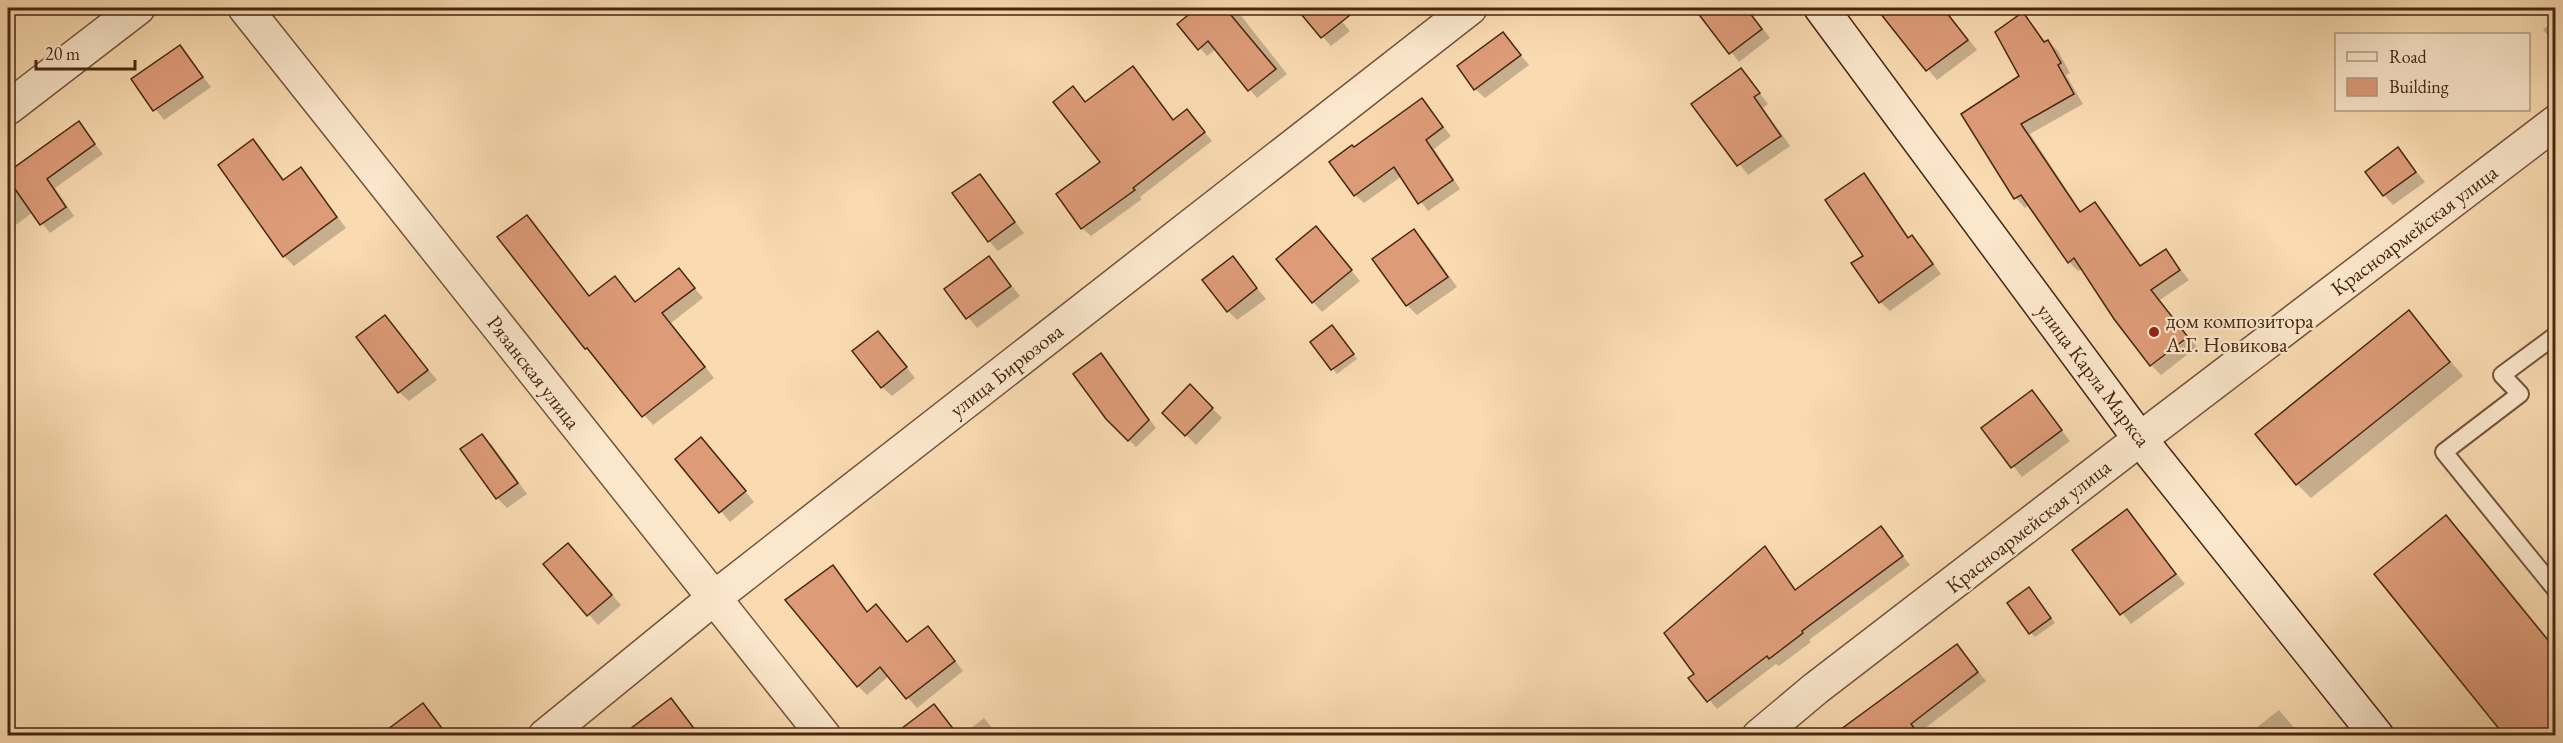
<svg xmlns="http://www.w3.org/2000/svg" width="2563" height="743" font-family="'EB Garamond',serif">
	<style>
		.shadow { fill: #0003 }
		.building { fill: #dd9b78; stroke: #472610; stroke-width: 1.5 }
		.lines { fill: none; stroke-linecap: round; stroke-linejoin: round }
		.lane-casing { stroke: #745338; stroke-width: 20 }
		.street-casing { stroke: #745338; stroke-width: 36 }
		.secondary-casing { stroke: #472610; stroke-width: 36 }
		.lane { stroke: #fbe7cc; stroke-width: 16 }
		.street { stroke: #fbe7cc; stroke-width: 33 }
		.secondary { stroke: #fbe7cc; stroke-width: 33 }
		.poi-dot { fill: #8f2418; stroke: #fbe7cc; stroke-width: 2 }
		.labels { text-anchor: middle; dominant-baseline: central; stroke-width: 4.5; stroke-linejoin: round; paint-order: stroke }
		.street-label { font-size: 21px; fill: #472610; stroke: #fbe7cc }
		.poi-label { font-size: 21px; fill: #472610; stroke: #fbe7cc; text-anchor: start }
	</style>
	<rect width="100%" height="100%" fill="#f9dab1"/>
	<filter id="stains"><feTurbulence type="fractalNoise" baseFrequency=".00333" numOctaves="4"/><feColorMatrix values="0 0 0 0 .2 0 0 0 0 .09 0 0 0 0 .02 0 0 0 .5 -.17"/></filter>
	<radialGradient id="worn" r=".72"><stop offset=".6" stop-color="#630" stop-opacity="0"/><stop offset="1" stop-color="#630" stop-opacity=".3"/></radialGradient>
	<!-- shadow -->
	<g class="shadow">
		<path d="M336 8H356L344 16Z"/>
		<path d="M1199 8H1235L1287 74 1257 98 1216 49 1207 56 1179 24Z"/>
		<path d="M1298 8H1330L1350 31 1331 46Z"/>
		<path d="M1696 8H1747L1770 38 1739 62Z"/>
		<path d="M1878 8H1952L1947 12 1977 50 1937 80Z"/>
		<path d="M2023 14 2046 43 2048 41 2058 51 2070 73 2066 75 2083 104 2030 134 2082 213 2095 204 2104 213 2142 267 2166 251 2189 280 2160 300 2187 335 2150 364 2083 269 2078 271 2069 262 2029 205 2025 208 2016 198Z"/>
		<path d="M2556 18V43L2543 30Z"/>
		<path d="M8 23 16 34 8 40Z"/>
		<path d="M1503 34 1529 65 1485 98 1475 89Z"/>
		<path d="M180 47 211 87 164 120 133 80Z"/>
		<path d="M1133 68 1174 121 1187 111 1212 141 1140 197 1142 199 1091 236 1082 228 1102 162 1073 88 1086 103Z"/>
		<path d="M1741 69 1768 104 1763 108 1790 146 1748 175 1693 104Z"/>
		<path d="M1422 100 1451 136 1434 149 1460 189 1428 211 1402 176 1364 203 1355 195V149Z"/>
		<path d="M78 123 103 154 55 188 74 216 50 233 33 212 8 231V174Z"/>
		<path d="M253 141 285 181 301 169 346 228 294 266 284 256Z"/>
		<path d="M2398 149 2425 182 2393 205 2384 195Z"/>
		<path d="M1863 175 1873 185 1910 239 1912 237 1922 247 1941 274 1890 311 1880 302Z"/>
		<path d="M980 176 1024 233 998 251 989 241Z"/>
		<path d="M526 217 590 297 615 278 636 303 679 270 703 298 671 323 714 378 653 425 586 348Z"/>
		<path d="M1316 228 1360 281 1322 312 1313 302Z"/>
		<path d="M1414 231 1424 241 1457 287 1417 315 1407 305Z"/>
		<path d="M989 258 1020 296 977 328 946 290Z"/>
		<path d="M1233 258 1266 299 1237 320 1228 311Z"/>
		<path d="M2409 312 2463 376 2311 498 2297 484Z"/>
		<path d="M385 317 437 380 409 401 399 392Z"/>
		<path d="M1337 332 1357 359 1337 374 1312 342Z"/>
		<path d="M2189 338 2197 347 2161 375 2152 366Z"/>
		<path d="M887 342 915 378 892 396 882 387Z"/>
		<path d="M1101 355 1156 428 1136 447 1107 418Z"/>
		<path d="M1190 386 1222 418 1196 445 1164 413Z"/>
		<path d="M2031 392 2070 441 2022 477 1983 428Z"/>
		<path d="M482 436 492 445 527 494 507 508 497 498Z"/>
		<path d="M710 449 754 502 730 522 677 459Z"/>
		<path d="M2127 511 2185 584 2131 624 2074 551Z"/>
		<path d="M2446 517 2464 535 2556 648V736H2506L2376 574Z"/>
		<path d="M1880 528 1910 565 1809 640 1811 642 1779 666 1776 664 1717 709 1691 678 1696 674 1765 548 1797 591Z"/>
		<path d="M568 545 621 605 598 625 545 564Z"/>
		<path d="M832 567 868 612 908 643 937 637 963 671 917 708 889 676 867 695 858 686Z"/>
		<path d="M2033 593 2055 623 2035 637 2031 633Z"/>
		<path d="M1957 646 1986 681 1919 733 1921 736 1837 734Z"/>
		<path d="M670 700 701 736H624Z"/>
		<path d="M422 705 448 736H382Z"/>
		<path d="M934 706 958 736H902L900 732Z"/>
		<path d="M2279 710 2301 736H2246Z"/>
		<path d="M984 718 999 736H961Z"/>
		<path d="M299 727 307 736H288Z"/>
	</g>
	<!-- building -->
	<g class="building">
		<path d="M1197 8H1225L1276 69 1248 91 1208 41 1198 50 1177 24Z"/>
		<path d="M1296 8H1359L1321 38Z"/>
		<path d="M1694 8H1746L1762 29 1729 54Z"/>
		<path d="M1876 8H1943L1968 40 1926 71Z"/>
		<path d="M2023 12 2044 42 2048 40 2061 63 2058 65 2074 94 2021 124 2080 212 2095 202 2140 266 2166 249 2180 270 2151 290 2188 337 2150 366 2114 319 2074 258 2068 263 2021 195 2014 199 1961 114 2019 76 1995 32Z"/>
		<path d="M1503 32 1521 55 1474 90 1457 66Z"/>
		<path d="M180 45 203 77 153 111 131 79Z"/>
		<path d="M1133 66 1173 120 1187 109 1205 132 1133 188 1135 190 1081 229 1056 194 1100 162 1053 102 1073 86 1085 102Z"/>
		<path d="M1741 68 1760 93 1754 97 1781 136 1737 166 1691 104Z"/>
		<path d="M1422 98 1443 127 1426 140 1453 180 1418 204 1394 167 1354 196 1329 162 1352 145 1354 147Z"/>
		<path d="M79 121 95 144 47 179 66 207 40 225 8 179V172Z"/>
		<path d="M253 139 283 180 301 167 337 217 283 257 218 165Z"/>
		<path d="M2398 147 2416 172 2383 196 2365 172Z"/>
		<path d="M1864 173 1908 238 1912 235 1933 264 1879 303 1851 263 1863 256 1825 200Z"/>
		<path d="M980 174 1015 222 988 242 952 193Z"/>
		<path d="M527 215 589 296 615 276 635 302 679 268 695 288 662 313 705 367 642 417 587 348 585 349 497 237Z"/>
		<path d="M1316 226 1352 270 1312 303 1276 259Z"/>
		<path d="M1414 229 1448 277 1406 306 1372 259Z"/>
		<path d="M989 256 1011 286 966 319 944 289Z"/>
		<path d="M1233 256 1257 288 1227 312 1202 280Z"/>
		<path d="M2409 310 2450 362 2296 485 2255 434Z"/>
		<path d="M385 315 428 370 398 393 356 337Z"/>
		<path d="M1332 325 1354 354 1331 370 1310 342Z"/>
		<path d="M878 331 907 367 881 388 852 351Z"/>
		<path d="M1101 353 1149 420 1128 441 1106 419 1073 374Z"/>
		<path d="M1190 384 1213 408 1185 436 1162 413Z"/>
		<path d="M2032 390 2062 430 2011 468 1981 428Z"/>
		<path d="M482 434 518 483 496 499 460 449Z"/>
		<path d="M701 437 746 491 719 513 675 459Z"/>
		<path d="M2127 509 2176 574 2120 615 2072 550Z"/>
		<path d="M2446 515 2556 650V735H2504L2374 574Z"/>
		<path d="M1881 526 1903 556 1802 631 1803 633 1769 659 1767 656 1707 702 1688 678 1694 674 1664 633 1765 546 1795 590Z"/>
		<path d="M568 543 612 595 587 616 543 564Z"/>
		<path d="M833 565 867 612 876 604 907 642 928 626 955 661 906 699 880 667 857 687 785 600Z"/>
		<path d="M2029 587 2051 618 2029 634 2007 603Z"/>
		<path d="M1957 644 1978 672 1911 724 1920 735H1833Z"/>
		<path d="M671 698 699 735H622Z"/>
		<path d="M423 703 447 735H380Z"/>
		<path d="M934 704 958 735H893Z"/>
	</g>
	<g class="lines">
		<defs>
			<path id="lane" d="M2556 335 2502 375 2520 394 2444 452 2556 590"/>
			<g id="street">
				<path d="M245 8 824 736"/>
				<path d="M8 108 138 8"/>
				<path d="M545 736 714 598 1470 8"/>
				<path d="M1759 736 1815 689 2140 439 2556 122"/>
			</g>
			<path id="secondary" d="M1821 8 2140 439 2377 736"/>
		</defs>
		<!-- lane casing -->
		<use href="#lane" class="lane-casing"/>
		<!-- street casing -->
		<use href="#street" class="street-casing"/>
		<!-- secondary casing -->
		<use href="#secondary" class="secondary-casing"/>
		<!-- lane -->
		<use href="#lane" class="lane"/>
		<!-- street -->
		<use href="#street" class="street"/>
		<!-- secondary -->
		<use href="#secondary" class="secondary"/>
	</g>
	<!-- markers -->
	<circle class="poi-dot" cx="2154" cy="332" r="6"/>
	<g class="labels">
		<!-- street labels -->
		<g class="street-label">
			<text transform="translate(2414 230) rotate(-37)">Красноармейская улица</text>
			<text transform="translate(1006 370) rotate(-38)">улица Бирюзова</text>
			<text transform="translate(534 372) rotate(52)">Рязанская улица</text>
			<text transform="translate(2094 375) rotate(53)">улица Карла Маркса</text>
			<text transform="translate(2028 526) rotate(-38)">Красноармейская улица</text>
		</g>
		<!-- poi labels -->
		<g class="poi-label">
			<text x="2166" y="320">дом композитора<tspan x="2166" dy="24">А.Г. Новикова</tspan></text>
		</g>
	</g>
	<!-- margin -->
	<rect width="2563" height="743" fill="none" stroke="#f9dab1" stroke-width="30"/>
	<rect x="9" y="9" width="2545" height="725" fill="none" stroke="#472610" stroke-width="3"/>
	<rect x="15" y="15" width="2533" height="713" fill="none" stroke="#472610" stroke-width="1.5"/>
	<!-- legend -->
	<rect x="2335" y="33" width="195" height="78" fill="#fbe7cc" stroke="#b39a81" stroke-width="1.5"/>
	<rect x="2347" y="52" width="30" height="9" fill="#fbe7cc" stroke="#b39a81" stroke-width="1.5"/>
	<text x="2389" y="63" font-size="18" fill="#472610">Road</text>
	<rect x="2347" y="78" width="30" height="18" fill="#dd9b78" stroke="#b39a81" stroke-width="1.5"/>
	<text x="2389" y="93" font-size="18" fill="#472610">Building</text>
	<!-- scale -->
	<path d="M36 60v9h99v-9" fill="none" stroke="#472610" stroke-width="3"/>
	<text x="45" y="60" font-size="18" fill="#472610" stroke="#fbe7cc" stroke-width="4.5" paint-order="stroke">20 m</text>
	<rect width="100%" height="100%" filter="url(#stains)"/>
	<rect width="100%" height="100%" fill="url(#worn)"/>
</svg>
